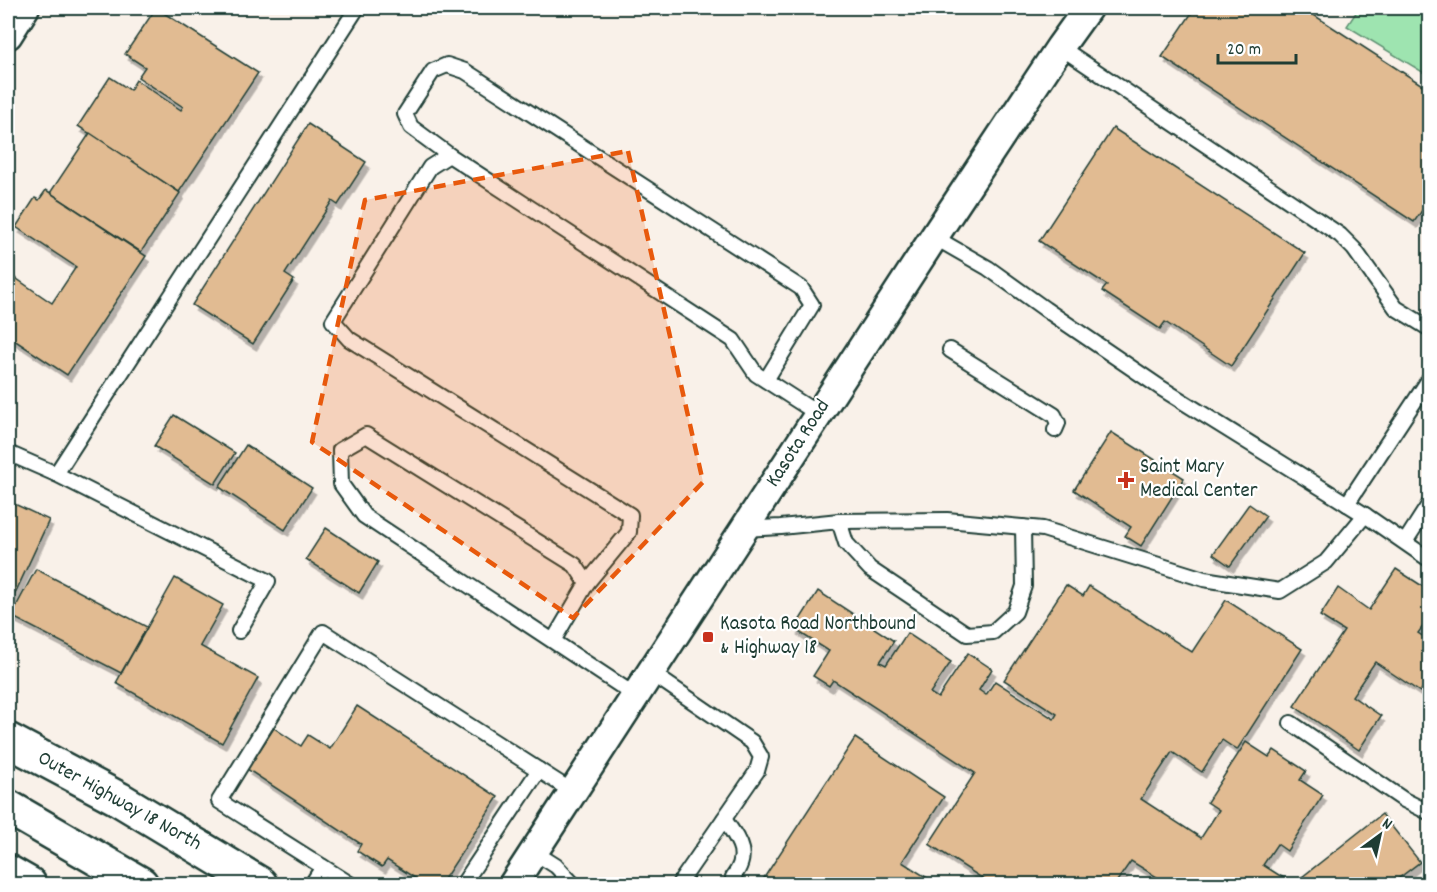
<svg xmlns="http://www.w3.org/2000/svg" width="1437" height="892" font-family="Dekko,sans-serif">
	<style>
		.green { fill: #9ee4b0; stroke: #5e9072; stroke-width: 1.5 }
		.building { fill: #e1bb92; stroke: #1f3d34; stroke-width: 1.5; filter: url(#shadow) }
		.lines { fill: none; stroke-linecap: round; stroke-linejoin: round }
		.lane-casing { stroke: #1f3d34; stroke-width: 18 }
		.street-casing { stroke: #1f3d34; stroke-width: 32 }
		.secondary-casing { stroke: #1f3d34; stroke-width: 38 }
		.primary-casing { stroke: #1f3d34; stroke-width: 38 }
		.lane { stroke: #fff; stroke-width: 14 }
		.street { stroke: #fff; stroke-width: 27 }
		.secondary { stroke: #fff; stroke-width: 33 }
		.primary { stroke: #fff; stroke-width: 33 }
		.marked { fill: #e8590c; fill-opacity: 0.2; stroke: #e8590c; stroke-width: 4.5; stroke-dasharray: 12 8; stroke-linejoin: round }
		.poi-dot { fill: #c8321e; stroke: #fff; stroke-width: 2 }
		.labels { text-anchor: middle; dominant-baseline: central; stroke-width: 4.5; stroke-linejoin: round; paint-order: stroke }
		.street-label { font-size: 21px; fill: #1f3d34; stroke: #fff }
		.poi-label { font-size: 21px; fill: #1f3d34; stroke: #fff; text-anchor: start }
	</style>
	<defs>
		<filter id="shadow"><feDropShadow dx="3.5" dy="6" stdDeviation="0" flood-color="#0004"/></filter>
	</defs>
	<rect width="100%" height="100%" fill="#f9f1e9"/>
	<filter id="ink" filterUnits="userSpaceOnUse"><feTurbulence type="fractalNoise" baseFrequency=".0167" numOctaves="2"/><feDisplacementMap in="SourceGraphic" scale="12" xChannelSelector="R" yChannelSelector="G"/><feConvolveMatrix kernelMatrix="1 2 1 2 8 2 1 2 1" color-interpolation-filters="sRGB"/></filter>
	<g filter="url(#ink)">
		<!-- green -->
		<path class="green" d="M1359 8H1429V76L1347 26Z"/>
		<!-- building -->
		<g class="building">
			<path d="M156 8 258 73 179 192 78 126 110 77 130 90 136 80 181 110 183 107 138 77 145 67 125 54Z"/>
			<path d="M1195 8H1303L1430 90V199L1414 222 1162 57Z"/>
			<path d="M308 124 366 162 338 205 332 201 285 274 294 280 253 344 192 305Z"/>
			<path d="M1113 128 1305 253 1231 366 1165 322 1160 329 1102 291 1107 285 1039 241Z"/>
			<path d="M90 133 180 193 141 252 50 193Z"/>
			<path d="M46 190 146 256 67 375 8 336V273L52 303 76 267 16 227 35 198 39 200Z"/>
			<path d="M174 415 235 453 215 484 154 446Z"/>
			<path d="M1111 432 1184 478 1141 546 1125 536 1131 527 1074 490Z"/>
			<path d="M246 445 312 488 285 530 219 487Z"/>
			<path d="M8 501 49 520 11 602 8 601Z"/>
			<path d="M1249 504 1266 516 1230 566 1213 554Z"/>
			<path d="M326 528 378 562 359 593 306 559Z"/>
			<path d="M36 569 147 627 121 673 11 616Z"/>
			<path d="M1396 569 1430 591V617L1418 633 1430 641V677L1420 692 1375 662 1352 696 1381 716 1359 750 1294 706 1344 631 1320 616 1338 588 1369 610Z"/>
			<path d="M175 578 223 605 200 646 258 678 222 743 116 683Z"/>
			<path d="M1066 585 1083 596 1089 586 1192 652 1226 600 1302 649 1237 750 1222 740 1202 772 1172 752 1141 799 1201 838 1219 810 1207 802 1246 742 1269 757 1274 750 1306 771 1300 780 1323 795 1287 851 1277 844 1263 865 1293 884 1382 814 1420 862 1391 884H1168L1131 861 1115 884H991L929 844 975 773 833 680 829 686 813 676 829 651 794 629 818 591 894 641 880 662 886 665 907 633 951 662 930 693 938 698 968 653 992 669 979 690 986 695 995 681 1054 719 1057 714 1004 680Z"/>
			<path d="M357 706 498 797 441 884H424L387 860 382 867 357 851 361 844 247 769 274 728 301 746 308 735 330 749Z"/>
			<path d="M855 738 944 797 902 862 937 884H760Z"/>
		</g>
		<g class="lines">
			<defs>
				<g id="lane">
					<path d="M1060 47 1340 235 1354 249 1396 308 1430 329"/>
					<path d="M449 155 411 127 405 114 433 71 447 65 465 71 801 288 812 305 766 380"/>
					<path d="M934 237 988 268 1045 309 1161 388 1365 515 1430 560"/>
					<path d="M950 350 1054 415 1058 423 1055 430"/>
					<path d="M8 453 56 474 357 8"/>
					<path d="M56 474 268 581 239 631"/>
					<path d="M1347 504 1430 378"/>
					<path d="M839 521 846 543 870 569 967 634 993 632 1015 612 1024 586 1023 527"/>
					<path d="M743 529 781 527 839 521 947 520 1043 529 1204 579 1280 591 1326 562 1365 515"/>
					<path d="M1405 542 1430 503"/>
					<path d="M587 583 629 532 630 515 349 339 333 321 430 167 449 155 733 340 756 374 818 414"/>
					<path d="M553 641 587 583 575 565 366 435 340 450 341 484 364 516 636 696"/>
					<path d="M650 672 752 742 761 757 757 771 679 884"/>
					<path d="M1291 723 1404 800 1430 813"/>
					<path d="M724 819C738 840 751 854 733 877"/>
					<path d="M534 852 556 866 573 884"/>
					<path d="M312 884 323 867"/>
					<path d="M350 884 219 801 323 632 573 792"/>
					<path d="M463 884 539 770"/>
				</g>
				<g id="street">
					<path d="M8 35 25 8"/>
					<path d="M513 884 934 237 1060 47 1088 8"/>
				</g>
				<path id="secondary" d="M8 740 119 799 260 884"/>
				<g id="primary">
					<path d="M8 807 141 884"/>
					<path d="M8 872 29 884"/>
				</g>
			</defs>
			<!-- lane casing -->
			<use href="#lane" class="lane-casing"/>
			<!-- street casing -->
			<use href="#street" class="street-casing"/>
			<!-- secondary casing -->
			<use href="#secondary" class="secondary-casing"/>
			<!-- primary casing -->
			<use href="#primary" class="primary-casing"/>
			<!-- lane -->
			<use href="#lane" class="lane"/>
			<!-- street -->
			<use href="#street" class="street"/>
			<!-- secondary -->
			<use href="#secondary" class="secondary"/>
			<!-- primary -->
			<use href="#primary" class="primary"/>
		</g>
	</g>
	<!-- marked area -->
	<path class="marked" d="M628 151 703 482 573 618 312 442 365 200Z"/>
	<!-- markers -->
	<g class="poi-dot">
		<path d="M1123 471h6v6h6v6h-6v6h-6v-6h-6v-6h6z"/>
		<rect x="702" y="631" width="12" height="12" rx="3"/>
	</g>
	<g class="labels">
		<!-- street labels -->
		<g class="street-label">
			<text transform="translate(799 444) rotate(-57)">Kasota Road</text>
			<text transform="translate(119 802) rotate(29)">Outer Highway 18 North</text>
		</g>
		<!-- poi labels -->
		<g class="poi-label">
			<text x="1140" y="468">Saint Mary<tspan x="1140" dy="24">Medical Center</tspan></text>
			<text x="720" y="625">Kasota Road Northbound<tspan x="720" dy="24">&amp; Highway 18</tspan></text>
		</g>
	</g>
	<!-- margin -->
	<rect width="1437" height="892" fill="none" stroke="#fff" stroke-width="30"/>
	<rect x="15" y="15" width="1407" height="862" fill="none" stroke="#1f3d34" stroke-width="2" filter="url(#ink)"/>
	<!-- north arrow -->
	<g transform="translate(1380 835) rotate(33)" stroke="#ffffff" stroke-width="4.5" paint-order="stroke">
	<path d="M0-4.5L10 22L0 15L-10 22Z" fill="#1f3d34"/>
	<text y="-9" font-size="16" font-weight="bold" text-anchor="middle" fill="#1f3d34">N</text>
	</g>
	<!-- scale -->
	<path d="M1218 54v9h78v-9" fill="none" stroke="#1f3d34" stroke-width="3"/>
	<text x="1227" y="54" font-size="18" fill="#1f3d34" stroke="#ffffff" stroke-width="4.5" paint-order="stroke">20 m</text>
</svg>
